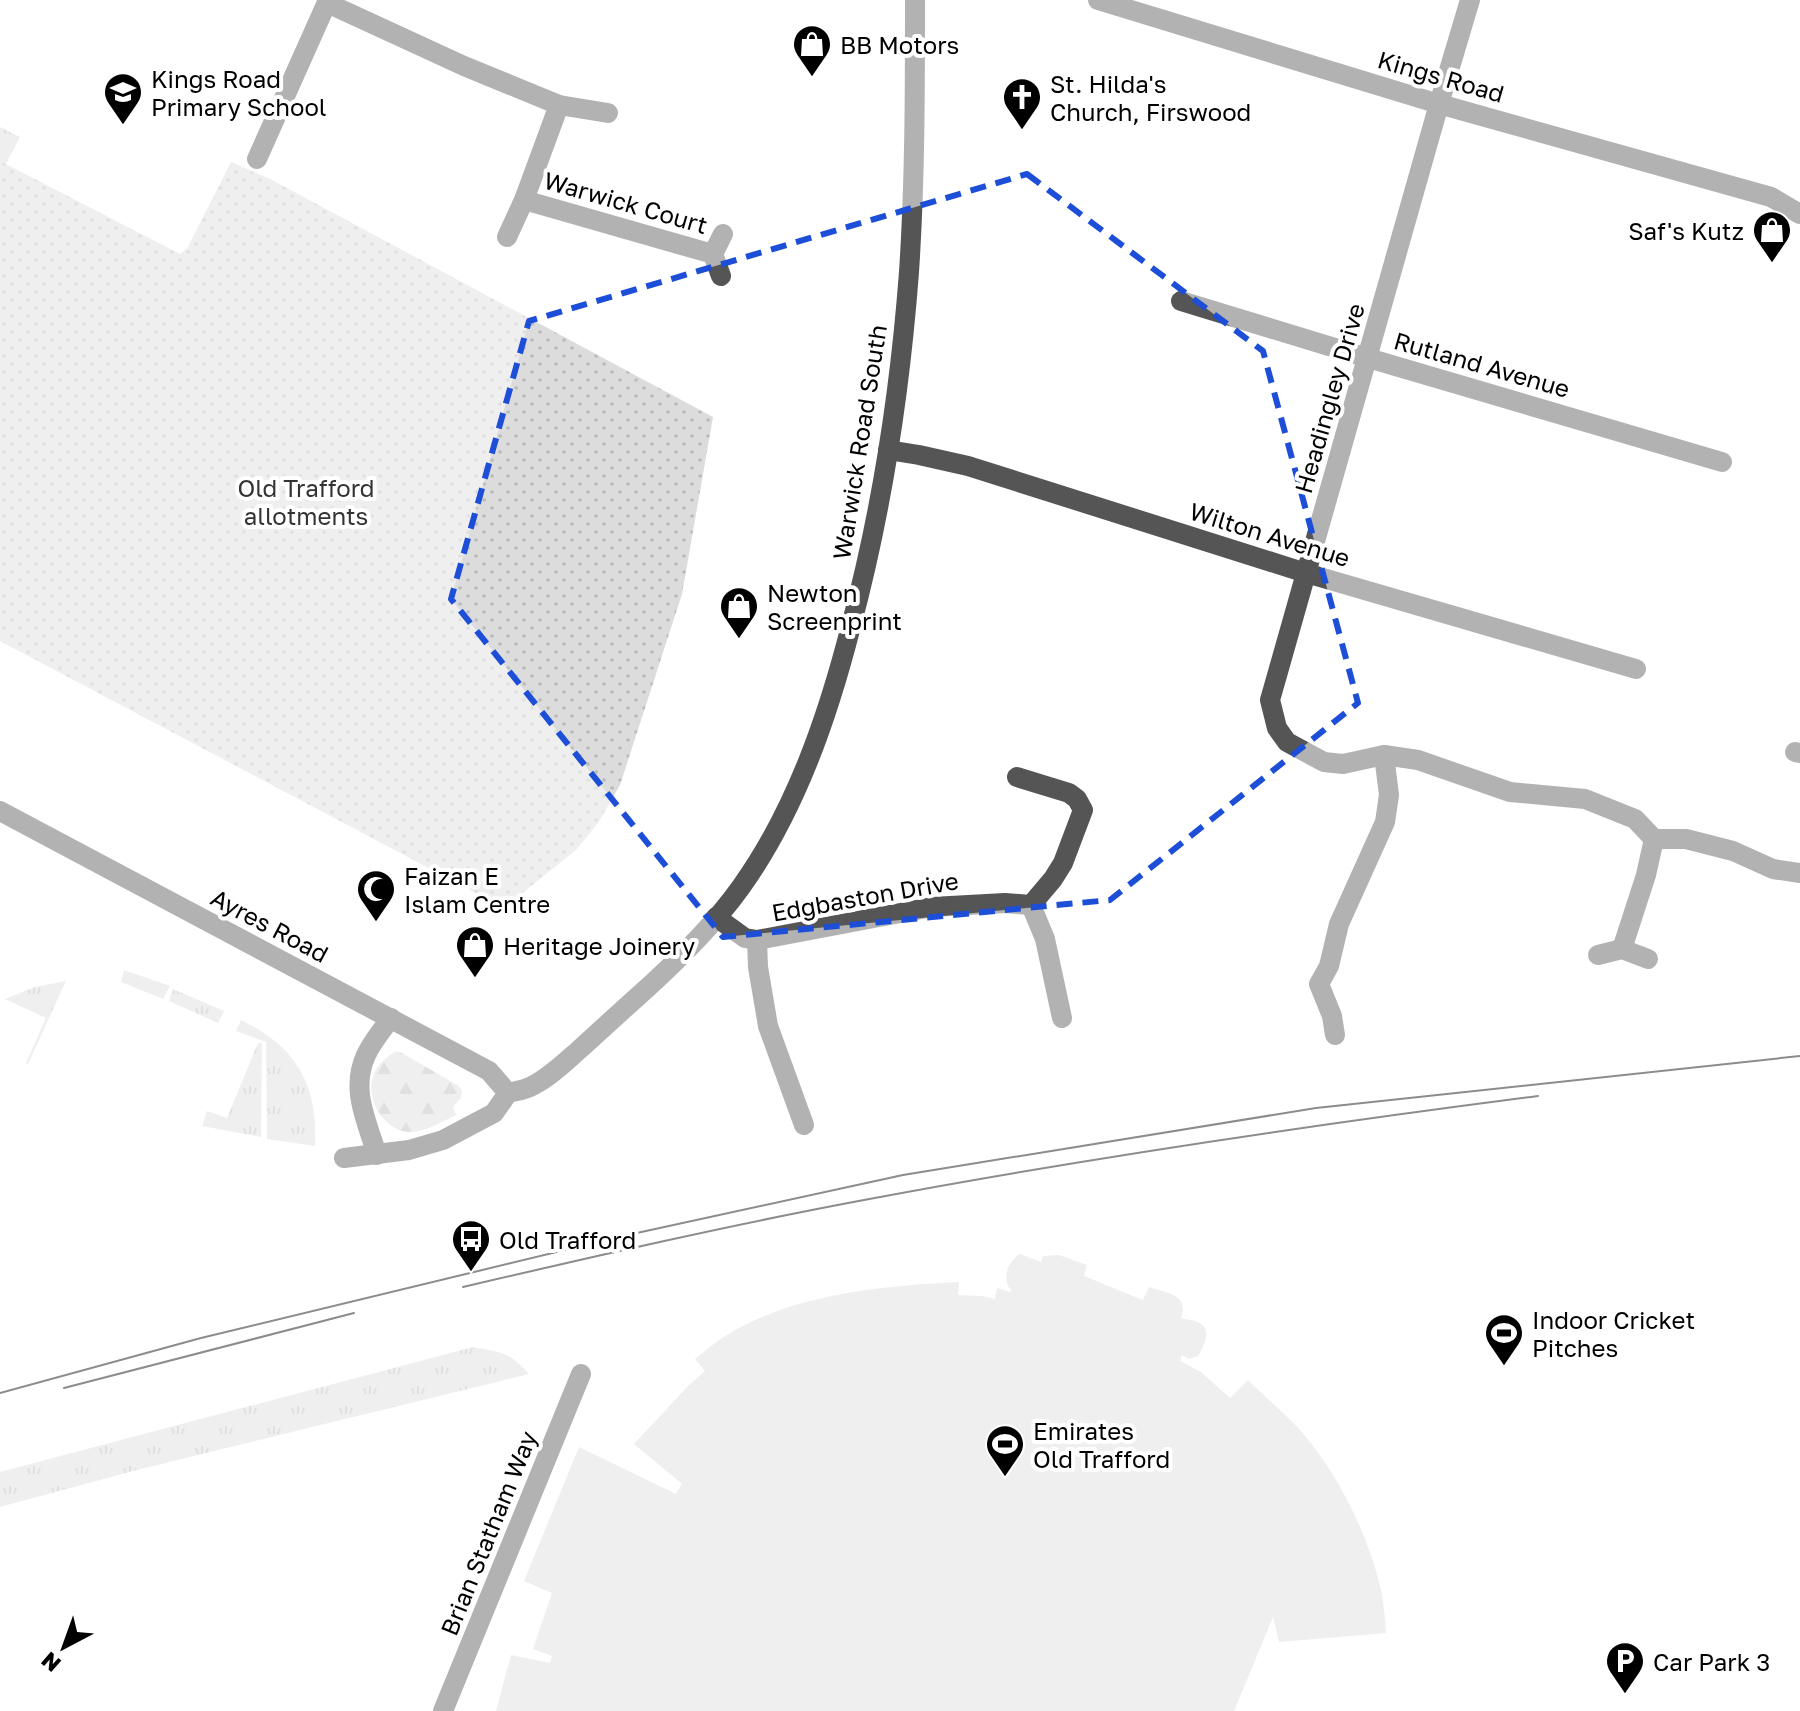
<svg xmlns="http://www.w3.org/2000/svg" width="1800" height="1711" font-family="'Golos Text',sans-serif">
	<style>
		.grass { fill: url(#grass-tufts) }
		.forest { fill: url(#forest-firs) }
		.garden { fill: url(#garden-dots) }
		.pitch { fill: #dcdcdc }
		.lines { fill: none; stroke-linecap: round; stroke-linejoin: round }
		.minor { stroke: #555; stroke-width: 20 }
		.tram { stroke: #000; stroke-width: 2 }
		.marked { fill: none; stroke: #1d4ed8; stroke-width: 6; stroke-dasharray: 16 10; stroke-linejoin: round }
		.labels { text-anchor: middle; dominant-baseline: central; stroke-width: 8; stroke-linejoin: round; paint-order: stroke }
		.poi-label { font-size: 24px; fill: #000; stroke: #fff; text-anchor: start }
		.street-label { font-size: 24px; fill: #000; stroke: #fff }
		.park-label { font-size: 24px; fill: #333; stroke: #fff }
	</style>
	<defs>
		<pattern id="grass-tufts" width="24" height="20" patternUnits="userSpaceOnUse" patternTransform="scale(2)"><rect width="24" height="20" fill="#dcdcdc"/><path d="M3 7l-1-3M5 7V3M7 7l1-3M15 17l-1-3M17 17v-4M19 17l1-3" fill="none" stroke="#bbb"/></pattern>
		<pattern id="forest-firs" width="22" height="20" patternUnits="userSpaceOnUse" patternTransform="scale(2)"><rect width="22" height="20" fill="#dcdcdc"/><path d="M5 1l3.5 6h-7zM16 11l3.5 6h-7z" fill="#bbb"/></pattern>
		<pattern id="garden-dots" width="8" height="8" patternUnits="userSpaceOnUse" patternTransform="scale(2)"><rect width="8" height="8" fill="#dcdcdc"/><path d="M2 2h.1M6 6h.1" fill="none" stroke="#bbb" stroke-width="1.8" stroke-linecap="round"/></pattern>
	</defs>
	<rect width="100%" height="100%" fill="#fff"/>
	<!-- grass -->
	<g class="grass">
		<path d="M0 127 20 137 6 164 0 161Z"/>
		<path d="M124 970 170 986 163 999 121 982Z"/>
		<path d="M66 981 28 1064 26 1063 46 1018 5 999 35 987Z"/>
		<path d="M173 989 224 1011 218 1023 169 1001Z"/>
		<path d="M241 1020C297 1047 318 1085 315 1146L267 1139 266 1042 236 1031Z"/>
		<path d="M258 1043H262L261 1137 202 1126 207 1111 227 1118Z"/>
		<path d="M473 1347C501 1353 509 1351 529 1374L133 1471 0 1507V1472Z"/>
	</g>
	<!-- forest -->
	<path class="forest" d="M396 1051 402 1053 459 1086 462 1091 461 1098 453 1107 456 1115C441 1122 424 1133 408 1132 383 1130 364 1097 374 1073 378 1064 388 1056 396 1051Z"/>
	<!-- garden -->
	<path class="garden" d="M0 161 180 254 188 247 231 162 272 180 713 417 682 594 620 785 598 823 576 850 504 908 0 641Z"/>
	<!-- pitch -->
	<path class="pitch" d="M1020 1254 1041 1262 1043 1256 1059 1255 1087 1265 1084 1276 1143 1300 1149 1287C1167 1293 1189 1294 1181 1318 1187 1320 1197 1320 1201 1324 1212 1331 1203 1348 1198 1356L1189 1359 1182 1355 1180 1361 1201 1372 1230 1398 1248 1380C1265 1397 1285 1413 1301 1431 1339 1475 1368 1534 1381 1590 1384 1604 1385 1619 1386 1633L1279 1642 1273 1617 1234 1711H496L511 1655 550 1663 552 1656 533 1649 552 1593 524 1581 579 1447 676 1494 682 1484 634 1444 688 1386 705 1371 695 1359C705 1351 714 1343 725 1336 793 1294 880 1286 959 1282L958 1295 982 1296 995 1299 997 1288 1010 1292 1011 1290C1001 1280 1008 1260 1020 1254Z"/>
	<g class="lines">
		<!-- minor -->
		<g class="minor">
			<path d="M1098 0 1439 104 1771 197 1800 214"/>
			<path d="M1470 0 1439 104 1274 686 1270 700 1277 728 1287 742 1324 762 1343 764 1384 755 1418 760 1510 792 1585 799 1635 819 1654 839 1646 875 1622 949"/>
			<path d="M327 3 464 66 559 105 608 113"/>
			<path d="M257 159 328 0"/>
			<path d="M524 200 713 254"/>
			<path d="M507 237 524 200 559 105"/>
			<path d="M721 276 713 254 723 234"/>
			<path d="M1181 301 1368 358 1722 462"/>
			<path d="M888 450 919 455 968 466 1306 573 1636 669"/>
			<path d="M1795 752 1800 753"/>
			<path d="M0 811 489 1071 508 1093"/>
			<path d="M1654 839H1686L1733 851 1773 869 1800 873"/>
			<path d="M1031 905 1045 939 1062 1018"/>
			<path d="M716 917 745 938 757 940 932 907 1005 903 1031 905 1053 879 1063 863 1083 810 1077 799 1069 793 1017 777"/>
			<path d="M757 940 758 967 768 1026 804 1125"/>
			<path d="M1598 955 1622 949 1648 959"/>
			<path d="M1335 1035 1332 1016 1319 984 1329 966 1339 924 1385 822 1389 795 1384 755"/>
			<path d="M508 1093C516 1091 525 1090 532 1086 550 1077 565 1062 580 1049 599 1032 617 1015 635 999 671 967 714 925 741 887 796 810 828 716 851 626 882 510 900 392 909 272 915 182 915 90 915 0"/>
			<path d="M377 1155C367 1121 350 1090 366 1055 372 1042 382 1030 391 1018"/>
			<path d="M344 1158 409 1150 443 1140 494 1113 508 1093"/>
			<path d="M443 1711 581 1374"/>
		</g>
		<!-- tram -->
		<g class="tram">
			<path d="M463 1287C596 1256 730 1225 864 1200 1087 1158 1312 1125 1538 1096"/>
			<path d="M64 1388 354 1313"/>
			<path d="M0 1393 201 1338 623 1236 903 1175 1316 1108 1800 1056"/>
		</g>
	</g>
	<!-- marked area -->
	<path d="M0 0H1800V1711H0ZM1027 174 1263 351 1358 703 1110 900 723 937 451 599 529 321Z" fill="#fff" fill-opacity=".55" fill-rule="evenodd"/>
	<path class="marked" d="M1027 174 1263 351 1358 703 1110 900 723 937 451 599 529 321Z"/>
	<!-- icons -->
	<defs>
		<symbol id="shop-pin" viewBox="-11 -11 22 30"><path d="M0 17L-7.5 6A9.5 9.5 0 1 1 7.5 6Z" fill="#000" stroke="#fff"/><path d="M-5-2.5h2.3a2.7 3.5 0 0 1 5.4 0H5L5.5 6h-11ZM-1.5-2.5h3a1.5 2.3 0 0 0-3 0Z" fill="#fff"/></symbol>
		<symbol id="school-pin" viewBox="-11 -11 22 30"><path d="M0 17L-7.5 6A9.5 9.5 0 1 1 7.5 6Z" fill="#000" stroke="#fff"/><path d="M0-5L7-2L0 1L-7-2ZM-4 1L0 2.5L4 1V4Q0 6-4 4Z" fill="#fff"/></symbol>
		<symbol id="church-pin" viewBox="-11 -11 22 30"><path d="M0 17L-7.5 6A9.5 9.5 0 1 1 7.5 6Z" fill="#000" stroke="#fff"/><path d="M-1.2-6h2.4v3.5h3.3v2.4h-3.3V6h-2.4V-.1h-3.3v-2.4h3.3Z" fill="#fff"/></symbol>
		<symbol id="mosque-pin" viewBox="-11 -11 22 30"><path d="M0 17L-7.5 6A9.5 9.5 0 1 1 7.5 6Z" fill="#000" stroke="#fff"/><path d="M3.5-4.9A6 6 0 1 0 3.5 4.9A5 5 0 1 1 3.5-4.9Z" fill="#fff"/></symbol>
		<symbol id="bus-pin" viewBox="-11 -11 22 30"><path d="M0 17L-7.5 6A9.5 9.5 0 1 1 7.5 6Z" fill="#000" stroke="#fff"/><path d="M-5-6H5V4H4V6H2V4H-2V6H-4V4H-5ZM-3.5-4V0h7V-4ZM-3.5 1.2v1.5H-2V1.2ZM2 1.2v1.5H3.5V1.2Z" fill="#fff"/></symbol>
		<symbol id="stadium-pin" viewBox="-11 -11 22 30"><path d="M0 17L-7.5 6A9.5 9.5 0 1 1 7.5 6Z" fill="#000" stroke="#fff"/><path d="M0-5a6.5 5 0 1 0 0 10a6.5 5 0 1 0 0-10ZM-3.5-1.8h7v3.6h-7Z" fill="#fff"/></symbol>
		<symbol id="parking-pin" viewBox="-11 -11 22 30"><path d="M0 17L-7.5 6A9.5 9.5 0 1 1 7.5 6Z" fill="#000" stroke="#fff"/><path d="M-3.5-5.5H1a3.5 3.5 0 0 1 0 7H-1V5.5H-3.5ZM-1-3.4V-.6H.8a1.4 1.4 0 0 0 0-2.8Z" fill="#fff"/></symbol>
	</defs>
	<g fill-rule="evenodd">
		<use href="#shop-pin" x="790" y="22" width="44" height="60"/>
		<use href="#school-pin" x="101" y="70" width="44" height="60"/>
		<use href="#church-pin" x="1000" y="75" width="44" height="60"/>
		<use href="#shop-pin" x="1750" y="208" width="44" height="60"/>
		<use href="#shop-pin" x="717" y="584" width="44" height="60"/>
		<use href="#mosque-pin" x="354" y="867" width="44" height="60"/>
		<use href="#shop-pin" x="453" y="923" width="44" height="60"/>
		<use href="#bus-pin" x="449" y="1217" width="44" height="60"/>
		<use href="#stadium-pin" x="1482" y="1311" width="44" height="60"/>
		<use href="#stadium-pin" x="983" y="1422" width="44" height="60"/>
		<use href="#parking-pin" x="1603" y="1639" width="44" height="60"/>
	</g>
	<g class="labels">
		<!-- poi labels -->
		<g class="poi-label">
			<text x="840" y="44">BB Motors</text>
			<text x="151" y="78">Kings Road<tspan x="151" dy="28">Primary School</tspan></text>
			<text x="1050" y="83">St. Hilda's<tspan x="1050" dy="28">Church, Firswood</tspan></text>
			<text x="1744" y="230" text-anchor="end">Saf's Kutz</text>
			<text x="767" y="592">Newton<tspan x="767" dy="28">Screenprint</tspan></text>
			<text x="404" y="875">Faizan E<tspan x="404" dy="28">Islam Centre</tspan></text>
			<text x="503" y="945">Heritage Joinery</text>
			<text x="499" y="1239">Old Trafford</text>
			<text x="1532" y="1319">Indoor Cricket<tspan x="1532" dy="28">Pitches</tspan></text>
			<text x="1033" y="1430">Emirates<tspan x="1033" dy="28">Old Trafford</tspan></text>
			<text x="1653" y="1661">Car Park 3</text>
		</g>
		<!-- street labels -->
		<g class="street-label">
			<text transform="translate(1441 76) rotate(16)">Kings Road</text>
			<text transform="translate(626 202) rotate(16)">Warwick Court</text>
			<text transform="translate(1482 364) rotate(16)">Rutland Avenue</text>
			<text transform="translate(1329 398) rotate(-74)">Headingley Drive</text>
			<text transform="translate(859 442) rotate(-81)">Warwick Road South</text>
			<text transform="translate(1270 534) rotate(17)">Wilton Avenue</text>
			<text transform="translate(865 896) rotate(-10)">Edgbaston Drive</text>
			<text transform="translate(270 925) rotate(28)">Ayres Road</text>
			<text transform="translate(488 1533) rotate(-68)">Brian Statham Way</text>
		</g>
		<!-- park labels -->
		<g class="park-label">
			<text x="306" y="487">Old Trafford<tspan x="306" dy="28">allotments</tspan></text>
		</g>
	</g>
	<!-- north arrow -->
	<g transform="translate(64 1647) rotate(221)" stroke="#ffffff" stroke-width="6" paint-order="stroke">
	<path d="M0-6L14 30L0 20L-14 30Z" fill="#000000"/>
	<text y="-12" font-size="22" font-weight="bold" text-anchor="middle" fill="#000000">N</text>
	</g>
</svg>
